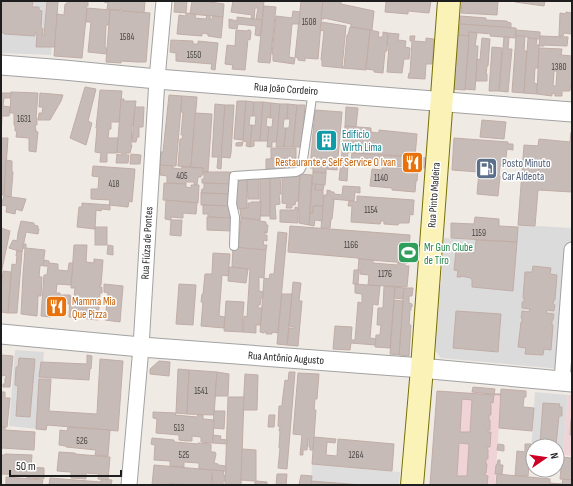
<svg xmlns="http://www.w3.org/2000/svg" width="573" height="486" font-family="'Sofia Sans Condensed',sans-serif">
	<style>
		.residential { fill: #dcdbdb }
		.commercial { fill: #f0d3d7 }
		.parking { fill: #dedede }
		.building { fill: #c7bbb7; stroke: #c1ada6; fill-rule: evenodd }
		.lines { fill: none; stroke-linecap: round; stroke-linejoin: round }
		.service-casing { stroke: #a2a2a2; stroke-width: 10 }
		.minor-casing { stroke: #a2a2a2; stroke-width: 17 }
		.tertiary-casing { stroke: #a2a2a2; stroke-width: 21 }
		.secondary-casing { stroke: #776f03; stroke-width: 24 }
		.service { stroke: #fff; stroke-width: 8 }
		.minor { stroke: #fff; stroke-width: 15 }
		.tertiary { stroke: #fff; stroke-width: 19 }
		.secondary { stroke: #faf2b7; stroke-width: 22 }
		.labels { text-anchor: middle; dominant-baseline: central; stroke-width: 3; stroke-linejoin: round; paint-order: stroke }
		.number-label { font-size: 9px; fill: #484544 }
		.street-label { font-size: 11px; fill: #1e1e1e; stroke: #fff }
		.culture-label { font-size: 11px; fill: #0d838f; stroke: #fff; text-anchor: start }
		.food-label { font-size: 11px; fill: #c56008; stroke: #fff; text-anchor: end }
		.service-label { font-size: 11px; fill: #4e5e75; stroke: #fff; text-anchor: start }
		.leisure-label { font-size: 11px; fill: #27864d; stroke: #fff; text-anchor: start }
	</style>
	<rect width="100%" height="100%" fill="#efeae4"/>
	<!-- residential -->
	<g class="residential">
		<path d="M1 1H56L51 55 1 53Z"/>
		<path d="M518 225 572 228V370L441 358 434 349 439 285H441L444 238 517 242Z"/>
		<path d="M15 350 44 352 37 429 9 426Z"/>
		<path d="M535 392 568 395 563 455H557V446H533V453H531Z"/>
	</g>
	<!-- commercial -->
	<g class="commercial">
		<path d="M437 391 501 394 495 485H431Z"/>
		<path d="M568 395H572V456L563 455Z"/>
	</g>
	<!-- parking -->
	<path class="parking" d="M312 464 400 472 399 485H311Z"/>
	<!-- building -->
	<g class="building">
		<path d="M1 1H33L32 7H39V10L42 11 41 28 43 29 42 35H44L47 1H58L55 47H36L37 33H35V36L4 34V33L1 32Z"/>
		<path d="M67 1H88V6H86V8H87L82 58 54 56 57 14 64 15 65 4H67Z"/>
		<path d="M104 1H145L144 13 123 11V10L120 9V10L107 9 108 3 104 2Z"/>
		<path d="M175 1H187L186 13 174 12Z"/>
		<path d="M192 1H211L210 2 224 4 223 17 190 14Z"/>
		<path d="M233 1H264L262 20 256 19 258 8H255L254 19 251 18 252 15 231 12Z"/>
		<path d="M301 1H323L318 59 305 58V61L298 60V58L295 57Z"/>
		<path d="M323 1H341V4L374 11 372 30 351 27V24L324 18V19H321Z"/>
		<path d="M388 1H431L429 13 408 11V14L385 12 386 2H388Z"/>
		<path d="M462 1H498L497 15 461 13Z"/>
		<path d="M515 1H545L544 6 515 2Z"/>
		<path d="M264 6 276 7 270 63 258 62Z"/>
		<path d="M87 8 110 10 109 25H106L105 48H107V54L88 52 91 22H86Z"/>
		<path d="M110 10 150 13 146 62H137L121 61V63L106 62Z"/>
		<path d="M293 11 300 12 299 24H292L289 57 295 58 294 64 273 61V54H272L276 16 292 18Z"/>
		<path d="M566 12 572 13V34L564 33 563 36H559L560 13 566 14Z"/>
		<path d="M186 13 196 14 195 18 206 19 207 15 210 16V19H212L213 16 223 17 221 38 208 36V34L202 33V36L177 34 179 15 186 16Z"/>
		<path d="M460 16 486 18V20L507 21V22L511 23V28L460 24Z"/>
		<path d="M237 17 262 20 260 36 255 35 256 26 238 24 237 29 229 28V19L237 21Z"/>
		<path d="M321 22 346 26 342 68 322 66V60H321L324 31 320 30Z"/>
		<path d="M460 24 516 28V38L490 36 491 34 469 32V36L459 35Z"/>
		<path d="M350 27 370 30 366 70 342 68V67H344L347 35H348Z"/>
		<path d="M236 30 247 31 248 30H250L251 32 250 40 248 39 245 70 232 69 233 65 225 64 227 45 235 46Z"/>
		<path d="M370 30 379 32 378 37H383V32L388 33 387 51H385L383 73 374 72V70L366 69Z"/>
		<path d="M516 30 540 32V39L528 38V37L516 36Z"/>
		<path d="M469 32 477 33 475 46H478L475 90 465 89Z"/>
		<path d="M388 33 399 34 398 40 406 41 405 47 410 48 409 59H404L402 73 387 72 389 45H387Z"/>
		<path d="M457 35 469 36 465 90 453 89Z"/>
		<path d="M410 36H415L414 41 426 42V38L434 39 432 64H426L425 79 408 78 409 73H410L412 41H410Z"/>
		<path d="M516 36H525L524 51H527L524 93 512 92Z"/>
		<path d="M540 36 568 37 567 46 544 45V46H539Z"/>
		<path d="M504 37H509L508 49H512L508 92 499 91Z"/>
		<path d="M482 38 490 39 488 66H487L486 74H487V81H476L477 59 480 60Z"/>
		<path d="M528 38 537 39 536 45H539L538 68H535L534 83 537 84V94L524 93Z"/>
		<path d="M171 40 193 41V44H198V41L218 43 215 70 211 69 212 64 176 61V53L170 52Z"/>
		<path d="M492 47 502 48 499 91H489Z"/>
		<path d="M539 48 562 49 561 55 572 56V83H571L570 91H562V96H555V94L552 93V96L537 94ZM554 71H557L556 86H553Z"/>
		<path d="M85 87 96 89 88 121 92 123 86 145 70 138Z"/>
		<path d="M100 90 122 91 119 122H111V129H109L108 138H118L117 153H107V162H100L101 153 95 152 97 128H96Z"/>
		<path d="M11 92 38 93 36 118H37V125H35L36 131H35L38 132 36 152 29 151V138L16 137 17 131H15V126L14 125V113H10Z"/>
		<path d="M1 93H11L10 98H4L3 106 10 107 9 116H2L1 137Z"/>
		<path d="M40 93 63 95 61 101 50 120H38L39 113H42L43 107H39Z"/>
		<path d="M169 95 182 96 176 166 160 165 161 152H163Z"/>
		<path d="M182 96 197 97 191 167 178 166 180 139H182L183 135H181L183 112H181Z"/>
		<path d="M121 99H124V101H136L133 126H132L131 145H132L130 153H126V155H129L128 163H116L117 154 122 155V153L117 152Z"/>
		<path d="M237 101H246L243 140 234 139Z"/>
		<path d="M246 101 254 102 253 116H250L249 125H252L250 147 246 146 247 142 243 141Z"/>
		<path d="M254 102H263L260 141H254V146L250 147 252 125 255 126 256 116H253Z"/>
		<path d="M263 102 271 103 270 118 267 117 266 126 269 127 268 141H260Z"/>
		<path d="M271 103 280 104 277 142H272V147H267L269 127H272L273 118H270Z"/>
		<path d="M215 104 225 105 221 169 217 168 218 157H212Z"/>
		<path d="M280 104H288L287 119H284L283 128H286L284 147H276Z"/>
		<path d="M288 104 297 105 293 147H284L286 128H289L290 119H287Z"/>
		<path d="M225 105H234L231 153 230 158 221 157Z"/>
		<path d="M297 105H305L302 147H293Z"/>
		<path d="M135 107H144L143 127H139V137H137L136 142H132Z"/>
		<path d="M346 107 358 108 356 127 345 126Z"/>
		<path d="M315 110 342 112 337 170 326 169V173L313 172V168H310Z"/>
		<path d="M195 113 212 114 208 172H203V168L191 167Z"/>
		<path d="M482 120 506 122 504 139 480 137Z"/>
		<path d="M345 126 371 128V132L379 133V130L417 134 415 157 342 152Z"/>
		<path d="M571 132H572V192L538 190 535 226 518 225 524 145 538 146 539 139 570 142Z"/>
		<path d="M1 138H8L4 195H1Z"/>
		<path d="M454 138 508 142V144H513V150L507 149 505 166H500L499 176H500L498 196 477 194 479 172 452 170Z"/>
		<path d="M243 142 242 146H236V143Z"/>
		<path d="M271 148H296V158L271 159Z"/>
		<path d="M342 152H348L347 162H341Z"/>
		<path d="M352 153 426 158 425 168 378 165 379 162H371V164L359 163V161L351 160Z"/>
		<path d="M131 154 141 155 140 164H130Z"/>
		<path d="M296 158 295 168 266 169V159Z"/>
		<path d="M6 160 12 161V172H13L11 197 4 196Z"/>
		<path d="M341 162 348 163 347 181 339 180Z"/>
		<path d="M160 165 173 166V168L181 169 182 167 203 168V175H201V177H198L197 185H194V182H186V184L167 183V176L160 175Z"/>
		<path d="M93 166 135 169 132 202 129 201 128 207 109 205 110 200 91 199V189H98L99 177 92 176Z"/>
		<path d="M382 167 410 169V167L418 168 417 181H416L415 192 392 190V188L370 186 372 169 382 170Z"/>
		<path d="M204 172H231V184L202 183V179H204Z"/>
		<path d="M313 172 326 173 325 185 312 184Z"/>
		<rect x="260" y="174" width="10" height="42"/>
		<path d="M300 174 312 175 309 225 299 223V210H298Z"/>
		<path d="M270 175H280L281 194H279L280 204 275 205 276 219H270Z"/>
		<path d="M282 175H300L298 201H296L295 205H292V208H286L287 204 282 203Z"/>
		<path d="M236 176H247V208L236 209Z"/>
		<path d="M247 176H259V199H248Z"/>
		<path d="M164 183 186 184V187L191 188V185H199L198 203 163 200Z"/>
		<path d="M204 183 231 184V194L201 193 202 189H204Z"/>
		<path d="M312 184H316L315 190H323V198H324L323 206H313V213H310Z"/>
		<path d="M316 184 324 185 323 190H315Z"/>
		<path d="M343 186 360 187V193L355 192 354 201 332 199 334 200 332 219H331L330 228H321L324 195H327V190L331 191V192H334V194L342 195Z"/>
		<path d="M201 193 231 194 230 206 201 205Z"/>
		<path d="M4 196 26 199 22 211 16 209 15 214 6 212 7 206 1 205Z"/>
		<path d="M357 196 414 200 413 215 410 214 409 223H399L398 225 384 224V221H381L380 224 351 222 352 206H348L349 201 357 202Z"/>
		<path d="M166 200 197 203 196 214 183 213V218L171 217V220L165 219Z"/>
		<path d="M251 202H261L260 220 241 218 240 209 248 208V203H251Z"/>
		<path d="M82 203 110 205V210L102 209 101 211 96 210 95 229 77 227 79 207H82Z"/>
		<path d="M203 205 231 206 230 218 208 217V214H203Z"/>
		<path d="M313 206H323L322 221 315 220 314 226 309 225 310 213H313Z"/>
		<path d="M295 207 298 208V223L280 222V210H295Z"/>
		<path d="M207 217 233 218 232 231 207 230Z"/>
		<path d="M475 217 499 219V226L518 227 517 242 451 238V223L474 224Z"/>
		<path d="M241 218 260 220V221L266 222V225H268L267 233H265V231L264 235H267V241L264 240 263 245H267L266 250 238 248Z"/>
		<path d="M171 220H182L181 236 170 235Z"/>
		<path d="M21 221 34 223V225L38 226V229H39L38 234 26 232 22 252 9 248 13 240 17 241 18 233Z"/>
		<path d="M290 226 410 235 408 263 358 259V258L288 252Z"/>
		<rect x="95" y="227" width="12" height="18"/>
		<path d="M1 228 10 231 1 274Z"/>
		<path d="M278 232 287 233 285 255 278 333 272 332V334H266V332H264V333L260 332 264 278 269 279 270 274H274Z"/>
		<path d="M476 240 517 242 513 291 472 287V279H471V278L461 276V277H457L458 271 454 270 456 251 475 253Z"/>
		<path d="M23 244H26V248L45 250 43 265 40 266 39 277H42L41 296H38L37 316 21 314 23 275 25 249 23 248Z"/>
		<path d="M74 245H87L86 262 94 263V259L103 260 101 285 99 287H102V293H100L98 320 69 317 70 296 74 297 75 288H71Z"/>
		<path d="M108 245 113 246V255L107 254Z"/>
		<path d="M233 247 266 250 264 278 259 277V291L263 292V298H261L260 305H258V308H262L260 325H256V333L243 332 244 316 247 317 250 269 232 267Z"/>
		<path d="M17 250 22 252 17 313H8L12 264 16 265 17 256H16Z"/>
		<path d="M213 253 230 254 228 276 222 275 219 316 225 317 224 328 201 326 203 302H201L202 294H203L205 274H212Z"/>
		<path d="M359 259 373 260V263L397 265 398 263H405V266H409L407 287 368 285 369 275 360 274V270H359L358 284H353L354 270H358Z"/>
		<path d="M44 260 49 261V263L58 264V270L68 271 69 263H73L71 285 57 284 56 293H60V295H70V304L59 303 58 315 51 314V317L41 316 44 275H47L48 266H43Z"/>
		<path d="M533 266 551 268 550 274 557 275 555 300H554L553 304 555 305 554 311 547 310 546 313 554 314 553 320 552 321V325H553L551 350 544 349 543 355 525 354 526 348 518 347 521 322H522V318H521L522 311 529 312 530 309 522 308V302H524V298H523L525 272H532Z"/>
		<path d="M229 267 248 269 246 283 228 281Z"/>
		<path d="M3 271 11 272 8 313 1 312V292Z"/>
		<path d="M293 282 301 283 299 301H302L298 346 287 345 289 328H295V327L289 326Z"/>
		<path d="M104 284 123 286 120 322 105 320 108 293 104 292Z"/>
		<path d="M179 284 196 285 193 325 176 324Z"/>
		<path d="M355 284 380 286 378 305 373 304 370 338 376 339 375 345 351 343 350 350 333 349 335 326 352 327 351 340H355L358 302 362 303V294L355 293Z"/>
		<path d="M384 286 395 287 390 348 375 347 376 335H380L381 325H377L378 308H383Z"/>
		<path d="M395 287 404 288 403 299 394 298Z"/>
		<path d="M404 288H413L412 296H409V303L412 304V307L411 306V310H410L409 325H411L409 356 399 355Z"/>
		<path d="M282 294H292L287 345 277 344Z"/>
		<path d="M394 300 403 301 399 355 390 354Z"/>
		<path d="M226 301 244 302 242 327H243V332L224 331Z"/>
		<path d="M456 311 501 314 498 352 453 348Z"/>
		<path d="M1 355 13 356 10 387H3V384H5V378H6V376L2 375 1 383Z"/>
		<path d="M87 355 92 356 91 369 90 368 89 380 39 377 41 362 87 364Z"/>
		<path d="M19 358 35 359 30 417 16 416 18 386 15 385 16 367H18Z"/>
		<path d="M100 359 123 361 118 431 47 425 46 430 36 429 39 379H51L49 411 97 414Z"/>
		<path d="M159 361 170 362 169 376 150 374V369Z"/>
		<path d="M178 369 189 370 187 414 176 413Z"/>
		<path d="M189 370 217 372 214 415 187 414Z"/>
		<path d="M217 372 229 374 228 396H215Z"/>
		<path d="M289 372H295L287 469 278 468 280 448H279L280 431H279L280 427 278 426 279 406H282V404L285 380 288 381Z"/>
		<path d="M298 373 319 374 317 399H315L314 410H316L313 450H310V447H309V439H308L307 450H303V455H300L302 435 293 434Z"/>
		<path d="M245 374 258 375 257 410H243Z"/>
		<path d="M473 387 495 389 494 394H501V395L472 392Z"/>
		<path d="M501 389 526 391V397H524L523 407 534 408 532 431 499 428Z"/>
		<path d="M437 391 494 395 493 403H490V405H491V415H489V420H490V430H488V432H491L490 447H487V449H488V459H486V464H487L486 473H485V475L488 476 487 485H430ZM462 399 472 400 470 432H460ZM459 443 469 444 467 476H457Z"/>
		<path d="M1 392H5V398H10L7 427H1Z"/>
		<path d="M228 397H244L241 485H225Z"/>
		<path d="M543 403 560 404 559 407H562V416H559L556 445H547V444L540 443Z"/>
		<path d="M214 411H225L224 429 213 428Z"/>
		<path d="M153 412 176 413 175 415 197 417 198 414 203 415V419L214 420 213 443 201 442V437L192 436V441H186L179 440V435L156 433 157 419 153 418Z"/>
		<path d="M269 415H275L274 427H268Z"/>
		<path d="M571 419H572V435H570Z"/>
		<path d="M1 427H5V430L35 432 34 450 2 448 1 451Z"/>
		<path d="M68 427 110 430 108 456 95 455 96 450 66 447V446L59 445 60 430 67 431Z"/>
		<path d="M213 435 221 436 220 439 227 440V444L213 443Z"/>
		<path d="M314 437 336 439 335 443 327 442 326 455 337 456 338 439 394 444 392 471 312 464Z"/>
		<path d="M152 438 174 440V442L198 444V443L211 444V452H215L216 454 214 463 218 464V465L226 466V471L199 469V463L184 462V467L170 466V461L154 460 155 445 151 444Z"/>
		<path d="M498 444 504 445V451L497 450Z"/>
		<path d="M525 444H531L528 476H515L517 451 525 452Z"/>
		<path d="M242 449 256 450V481L267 482V485H255V481L241 480Z"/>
		<path d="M59 452 75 453V454L110 457 108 480 98 479 99 474 86 473V479L71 478V472L57 471Z"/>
		<path d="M5 454 32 455 31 467 44 468V479L27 478V475L1 474V455H5Z"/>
		<path d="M557 457H560L559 469 557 468Z"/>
		<path d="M562 457 572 458V480L560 479Z"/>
		<path d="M498 460H500V465H503L502 474H495L496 465 497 464Z"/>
		<path d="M154 465 212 470 211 485H190L166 483V485H152Z"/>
		<path d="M213 470 224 471 223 475H225V481H223V484H224V485H212Z"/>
		<path d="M534 470H547L546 474 534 473Z"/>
		<path d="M277 474H287L286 485H276Z"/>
		<path d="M497 474 550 479V483L562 484 563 479 572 480V485H496Z"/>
		<path d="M301 475 312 476 311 485H299Z"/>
		<path d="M6 477 43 480 42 485H6Z"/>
		<path d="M50 478 101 482V479L112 480 111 485H49Z"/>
		<path d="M311 481 362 485H311Z"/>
	</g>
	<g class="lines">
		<defs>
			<path id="service" d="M234 246 235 217 232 204 234 176 296 172 300 170 302 166 313 91"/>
			<g id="minor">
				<path d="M562 381 572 250"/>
				<path d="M129 485 141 347 157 79 164 1"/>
			</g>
			<g id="tertiary">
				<path d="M1 65 64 70 157 79 572 112"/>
				<path d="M1 334 141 347 409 367 572 382"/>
			</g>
			<path id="secondary" d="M412 485 422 368 449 1"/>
		</defs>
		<!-- service casing -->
		<use href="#service" class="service-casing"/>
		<!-- minor casing -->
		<use href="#minor" class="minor-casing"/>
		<!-- tertiary casing -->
		<use href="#tertiary" class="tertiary-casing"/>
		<!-- secondary casing -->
		<use href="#secondary" class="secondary-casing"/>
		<!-- service -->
		<use href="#service" class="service"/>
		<!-- minor -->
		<use href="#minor" class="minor"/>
		<!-- tertiary -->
		<use href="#tertiary" class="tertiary"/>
		<!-- secondary -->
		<use href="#secondary" class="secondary"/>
	</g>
	<!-- icons -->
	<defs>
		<symbol id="building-square" viewBox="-11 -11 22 22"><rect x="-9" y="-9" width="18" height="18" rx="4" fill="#0f9aa8" stroke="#fff"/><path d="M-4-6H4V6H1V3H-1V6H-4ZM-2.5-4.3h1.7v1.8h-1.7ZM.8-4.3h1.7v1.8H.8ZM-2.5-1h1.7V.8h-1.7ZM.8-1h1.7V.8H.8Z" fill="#fff"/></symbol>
		<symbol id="restaurant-square" viewBox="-11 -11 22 22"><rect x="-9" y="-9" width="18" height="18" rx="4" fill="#e8710a" stroke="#fff"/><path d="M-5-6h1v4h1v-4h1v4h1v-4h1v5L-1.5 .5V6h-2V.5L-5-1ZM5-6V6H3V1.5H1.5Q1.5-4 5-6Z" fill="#fff"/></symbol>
		<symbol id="fuel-square" viewBox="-11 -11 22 22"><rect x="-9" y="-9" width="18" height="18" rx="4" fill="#5c6f8a" stroke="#fff"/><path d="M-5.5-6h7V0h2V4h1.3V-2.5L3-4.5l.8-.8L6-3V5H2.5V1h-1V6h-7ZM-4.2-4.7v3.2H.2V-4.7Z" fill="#fff"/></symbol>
		<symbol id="stadium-square" viewBox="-11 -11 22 22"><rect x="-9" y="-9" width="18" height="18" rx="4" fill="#2e9e5b" stroke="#fff"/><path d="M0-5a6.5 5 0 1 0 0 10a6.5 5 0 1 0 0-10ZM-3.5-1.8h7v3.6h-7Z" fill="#fff"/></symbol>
	</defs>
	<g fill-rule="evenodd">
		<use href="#building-square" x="314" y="128" width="25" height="25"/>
		<use href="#restaurant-square" x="400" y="150" width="25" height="25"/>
		<use href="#fuel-square" x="474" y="156" width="25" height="25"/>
		<use href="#stadium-square" x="396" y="240" width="25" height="25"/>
		<use href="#restaurant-square" x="44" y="294" width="25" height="25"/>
	</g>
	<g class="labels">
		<!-- number labels -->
		<g class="number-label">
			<text x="309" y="22">1508</text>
			<text x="127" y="37">1584</text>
			<text x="194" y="55">1550</text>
			<text x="559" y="67">1380</text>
			<text x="24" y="119">1631</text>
			<text x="182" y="176">405</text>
			<text x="381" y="178">1140</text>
			<text x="114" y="184">418</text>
			<text x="371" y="210">1154</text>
			<text x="479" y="233">1159</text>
			<text x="351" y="245">1166</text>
			<text x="385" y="274">1176</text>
			<text x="201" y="391">1541</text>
			<text x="179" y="428">513</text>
			<text x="82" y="441">526</text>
			<text x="184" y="455">525</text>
			<text x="356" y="455">1264</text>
		</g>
		<!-- street labels -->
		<g class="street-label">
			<text transform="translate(286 89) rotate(4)">Rua João Cordeiro</text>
			<text transform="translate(434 195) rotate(-86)">Rua Pinto Madeira</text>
			<text transform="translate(147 243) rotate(-87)">Rua Fiúza de Pontes</text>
			<text transform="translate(286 358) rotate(4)">Rua Antônio Augusto</text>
		</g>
		<!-- culture labels -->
		<g class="culture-label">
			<text x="342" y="134">Edifício<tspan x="342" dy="13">Wirth Lima</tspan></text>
		</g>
		<!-- food labels -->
		<g class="food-label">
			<text x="396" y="162">Restaurante e Self Service O Ivan</text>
			<text x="72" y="301" text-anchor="start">Mamma Mia<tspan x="72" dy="13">Que Pizza</tspan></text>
		</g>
		<!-- service labels -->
		<g class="service-label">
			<text x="502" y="163">Posto Minuto<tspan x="502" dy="13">Car Aldeota</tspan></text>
		</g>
		<!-- leisure labels -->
		<g class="leisure-label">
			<text x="424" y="247">Mr Gun Clube<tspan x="424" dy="13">de Tiro</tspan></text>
		</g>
	</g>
	<!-- border -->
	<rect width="573" height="486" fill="none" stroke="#1e1e1e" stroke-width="4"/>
	<!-- north arrow -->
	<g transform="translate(545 458) rotate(77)"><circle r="19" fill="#ffffff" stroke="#a5a5a5"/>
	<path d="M0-3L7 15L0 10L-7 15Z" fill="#cc0025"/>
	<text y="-6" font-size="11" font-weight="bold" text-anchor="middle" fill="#1e1e1e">N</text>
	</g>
	<!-- scale -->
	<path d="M10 470v6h111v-6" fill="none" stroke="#1e1e1e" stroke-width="2"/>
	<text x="16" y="470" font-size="12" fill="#1e1e1e" stroke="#ffffff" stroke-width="3" paint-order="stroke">50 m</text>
</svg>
